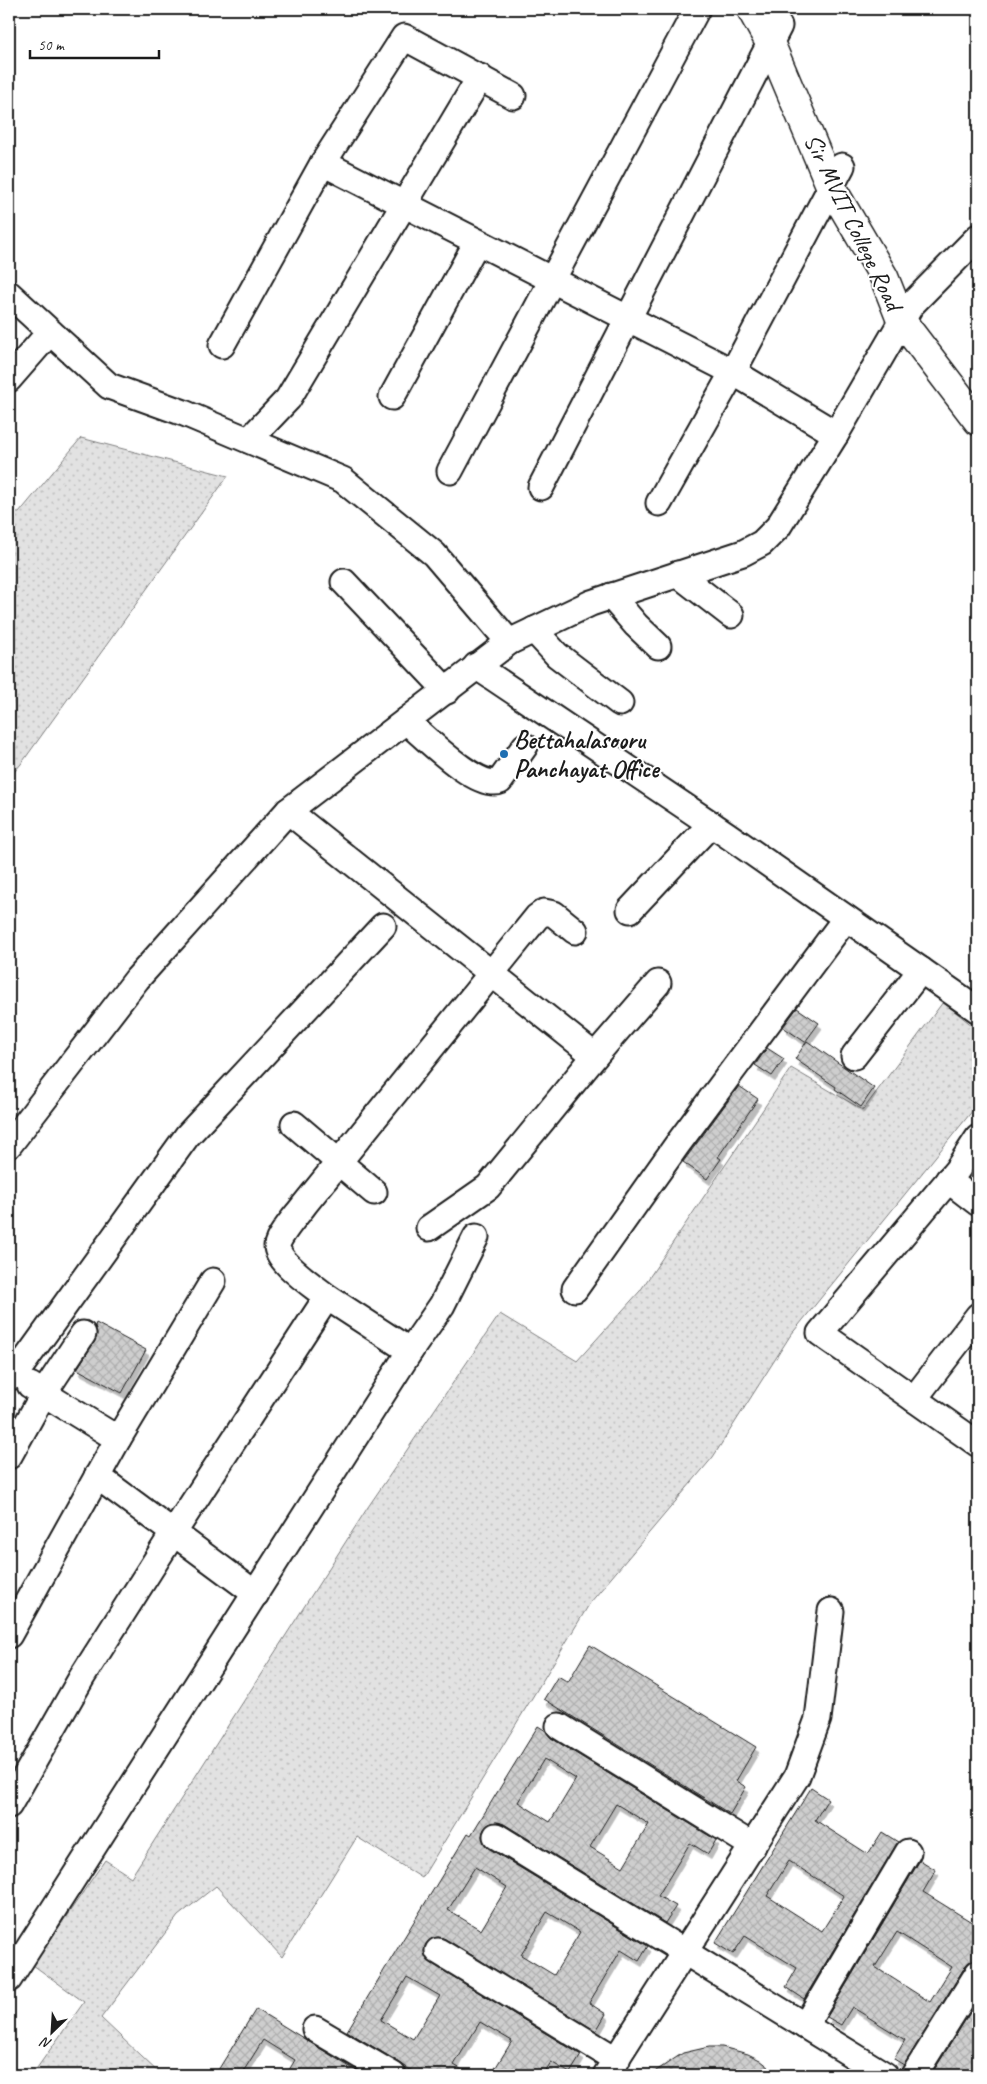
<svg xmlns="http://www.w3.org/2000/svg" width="987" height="2084" font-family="Caveat,sans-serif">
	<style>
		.grass { fill: url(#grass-dots); stroke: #7f7f7f }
		.building { fill: url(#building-cross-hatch); stroke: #1c1c1c; fill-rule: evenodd; filter: url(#shadow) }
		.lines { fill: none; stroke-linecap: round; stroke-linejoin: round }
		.minor-casing { stroke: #1c1c1c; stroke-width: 29 }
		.major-casing { stroke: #1c1c1c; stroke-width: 31 }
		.minor { stroke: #fff; stroke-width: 25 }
		.major { stroke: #fff; stroke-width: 28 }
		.poi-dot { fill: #1f6fb2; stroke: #fff; stroke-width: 2 }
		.labels { text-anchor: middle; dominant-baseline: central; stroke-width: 4; stroke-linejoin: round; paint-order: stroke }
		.street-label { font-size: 25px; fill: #1c1c1c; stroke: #fff }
		.poi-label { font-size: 25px; font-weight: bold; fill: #1c1c1c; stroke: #fff; text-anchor: start }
	</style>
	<defs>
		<pattern id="grass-dots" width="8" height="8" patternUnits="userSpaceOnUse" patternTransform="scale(1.25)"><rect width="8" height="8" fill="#e2e2e2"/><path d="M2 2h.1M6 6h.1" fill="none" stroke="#c1c1c1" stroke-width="1.8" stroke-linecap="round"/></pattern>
		<pattern id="building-cross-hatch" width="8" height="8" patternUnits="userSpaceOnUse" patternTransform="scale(1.25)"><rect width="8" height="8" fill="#cecece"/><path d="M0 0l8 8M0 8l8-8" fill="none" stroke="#b0b0b0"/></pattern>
		<filter id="shadow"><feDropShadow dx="3" dy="5.5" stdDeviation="0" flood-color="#0004"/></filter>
	</defs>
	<rect width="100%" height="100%" fill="#fff"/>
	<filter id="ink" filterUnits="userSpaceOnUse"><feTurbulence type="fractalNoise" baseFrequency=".02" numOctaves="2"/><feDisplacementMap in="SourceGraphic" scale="10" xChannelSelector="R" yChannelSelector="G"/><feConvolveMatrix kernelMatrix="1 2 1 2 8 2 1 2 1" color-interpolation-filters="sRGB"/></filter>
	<g filter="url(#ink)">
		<!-- grass -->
		<g class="grass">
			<path d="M81 438 228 476 21 764 9 778V512L19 513Z"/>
			<path d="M943 1002 978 1030V1104L790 1336 713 1457 590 1603 422 1878 357 1837 282 1957 216 1886 178 1916 101 2018 161 2075H32L84 2002 33 1965 105 1860 131 1877 368 1507 500 1314 577 1361 640 1291 791 1068 863 1110Z"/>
		</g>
		<!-- building -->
		<g class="building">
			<path d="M797 1008 819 1023 805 1042 783 1027Z"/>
			<path d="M807 1041 874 1088 861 1107 835 1089 836 1087 795 1059Z"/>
			<path d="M767 1048 784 1059 772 1076 755 1065Z"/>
			<path d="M739 1086 758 1099 718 1157 721 1159 707 1179 683 1162Z"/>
			<path d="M96 1323 146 1350 122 1393 77 1369 95 1341 97 1334 95 1326Z"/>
			<path d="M590 1645 756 1747 736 1781 746 1787 730 1814 544 1699 558 1676 568 1682Z"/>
			<path d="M538 1726 546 1731 551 1738 716 1840 708 1854 690 1843 658 1896 676 1906 665 1923 504 1824 496 1822 489 1824 484 1829 482 1836 484 1843 488 1848 648 1946 639 1961 621 1950 589 2003 606 2014 596 2031 445 1939 438 1937 431 1939 426 1944 424 1951 426 1958 431 1963 581 2055 570 2073 551 2062 543 2075H491L512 2041 480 2022 454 2065 471 2075H418L400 2063 347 2031 468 1833 471 1835ZM544 1759 576 1779 550 1822 518 1802ZM616 1804 649 1824 623 1867 590 1847ZM475 1867 507 1887 481 1930 448 1910ZM547 1912 580 1932 554 1975 521 1955ZM407 1977 440 1996 413 2039 381 2020Z"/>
			<path d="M811 1788 828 1799 815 1820 868 1854 882 1832 898 1842 804 1999 786 1987 797 1968 745 1936 733 1954 715 1943ZM789 1861 844 1896 822 1931 767 1896Z"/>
			<path d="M920 1860 936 1870 923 1892 978 1926V1959L971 1961 966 1965 904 2065 894 2059 905 2040 852 2007 841 2025 827 2017ZM897 1932 952 1967 930 2002 875 1967Z"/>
			<path d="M978 2000V2075H931Z"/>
			<path d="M256 2009 363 2075H286L295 2060 263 2040 241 2075H215Z"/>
			<path d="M709 2047H722L748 2054 760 2060 779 2075H650L683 2053Z"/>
		</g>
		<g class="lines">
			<defs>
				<g id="minor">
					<path d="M323 163 404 37 513 96"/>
					<path d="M9 294 109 386 184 413 343 480 434 554 509 642"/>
					<path d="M222 345 323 163 733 372 836 434"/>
					<path d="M9 379 50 332"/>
					<path d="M392 397 477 242"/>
					<path d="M249 440 288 399 480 77"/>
					<path d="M450 471 697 9"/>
					<path d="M541 487 779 26"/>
					<path d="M659 503 733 372 842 166"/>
					<path d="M678 574 731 615"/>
					<path d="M344 582 447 691"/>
					<path d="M611 596 636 625 658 646"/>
					<path d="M534 630 557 655 620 703"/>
					<path d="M476 666 726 834 978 1010"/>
					<path d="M406 721C424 736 478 791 500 781L525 746"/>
					<path d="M288 811 595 1056"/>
					<path d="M630 910 711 824"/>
					<path d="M854 1056 921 970"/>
					<path d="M294 1124 374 1192"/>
					<path d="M978 1138 957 1170 820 1333 978 1444"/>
					<path d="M9 1145 137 979 288 811 509 642 591 603 743 553 762 543 778 527 836 434 911 305 978 237"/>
					<path d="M948 1180 978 1203"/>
					<path d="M429 1228 488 1187 595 1056 658 983"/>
					<path d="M575 1289 677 1145 846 918"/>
					<path d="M327 1297C315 1287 270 1258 278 1242 283 1230 297 1215 305 1204L537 917 544 912 554 914 575 931"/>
					<path d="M14 1376 187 1136 383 926"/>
					<path d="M30 1385 118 1439"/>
					<path d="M914 1399 978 1316"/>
					<path d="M9 1456 44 1393 83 1334"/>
					<path d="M97 1476 256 1594"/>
					<path d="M9 1635 118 1439 213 1281"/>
					<path d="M559 1726 753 1846"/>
					<path d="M9 1805 82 1677 174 1532 327 1297 410 1351"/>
					<path d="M496 1836 885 2075"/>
					<path d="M438 1951 617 2060"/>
					<path d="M9 1979 410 1351 442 1305 476 1237"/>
					<path d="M805 2026 908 1852"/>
					<path d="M315 2029 393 2075"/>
					<path d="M606 2075 797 1776 818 1719 831 1611"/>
					<path d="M914 2075 978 1973"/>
				</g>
				<path id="major" d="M751 9 771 45 830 185 884 277 901 320 978 421"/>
			</defs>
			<!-- minor casing -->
			<use href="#minor" class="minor-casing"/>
			<!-- major casing -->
			<use href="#major" class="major-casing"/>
			<!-- minor -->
			<use href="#minor" class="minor"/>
			<!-- major -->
			<use href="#major" class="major"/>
		</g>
	</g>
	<!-- markers -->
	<circle class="poi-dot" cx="504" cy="754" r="5"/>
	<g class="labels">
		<!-- street labels -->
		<g class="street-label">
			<text transform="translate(853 222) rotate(64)">Sir MVIT College Road</text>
		</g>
		<!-- poi labels -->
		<g class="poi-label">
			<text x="514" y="740">Bettahalasooru<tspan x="514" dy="29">Panchayat Office</tspan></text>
		</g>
	</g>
	<!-- margin -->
	<rect width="987" height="2084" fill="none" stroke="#fff" stroke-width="30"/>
	<rect x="15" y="15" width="957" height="2054" fill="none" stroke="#1c1c1c" stroke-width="2" filter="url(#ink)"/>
	<!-- north arrow -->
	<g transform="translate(52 2032) rotate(205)" stroke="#ffffff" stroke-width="4" paint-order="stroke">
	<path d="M0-4L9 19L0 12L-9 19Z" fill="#1c1c1c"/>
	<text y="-8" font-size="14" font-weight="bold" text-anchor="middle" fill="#1c1c1c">N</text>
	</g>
	<!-- scale -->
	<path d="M30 50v8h129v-8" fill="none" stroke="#1c1c1c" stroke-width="2.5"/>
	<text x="38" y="50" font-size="15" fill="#1c1c1c" stroke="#ffffff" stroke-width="4" paint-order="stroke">50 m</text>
</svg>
